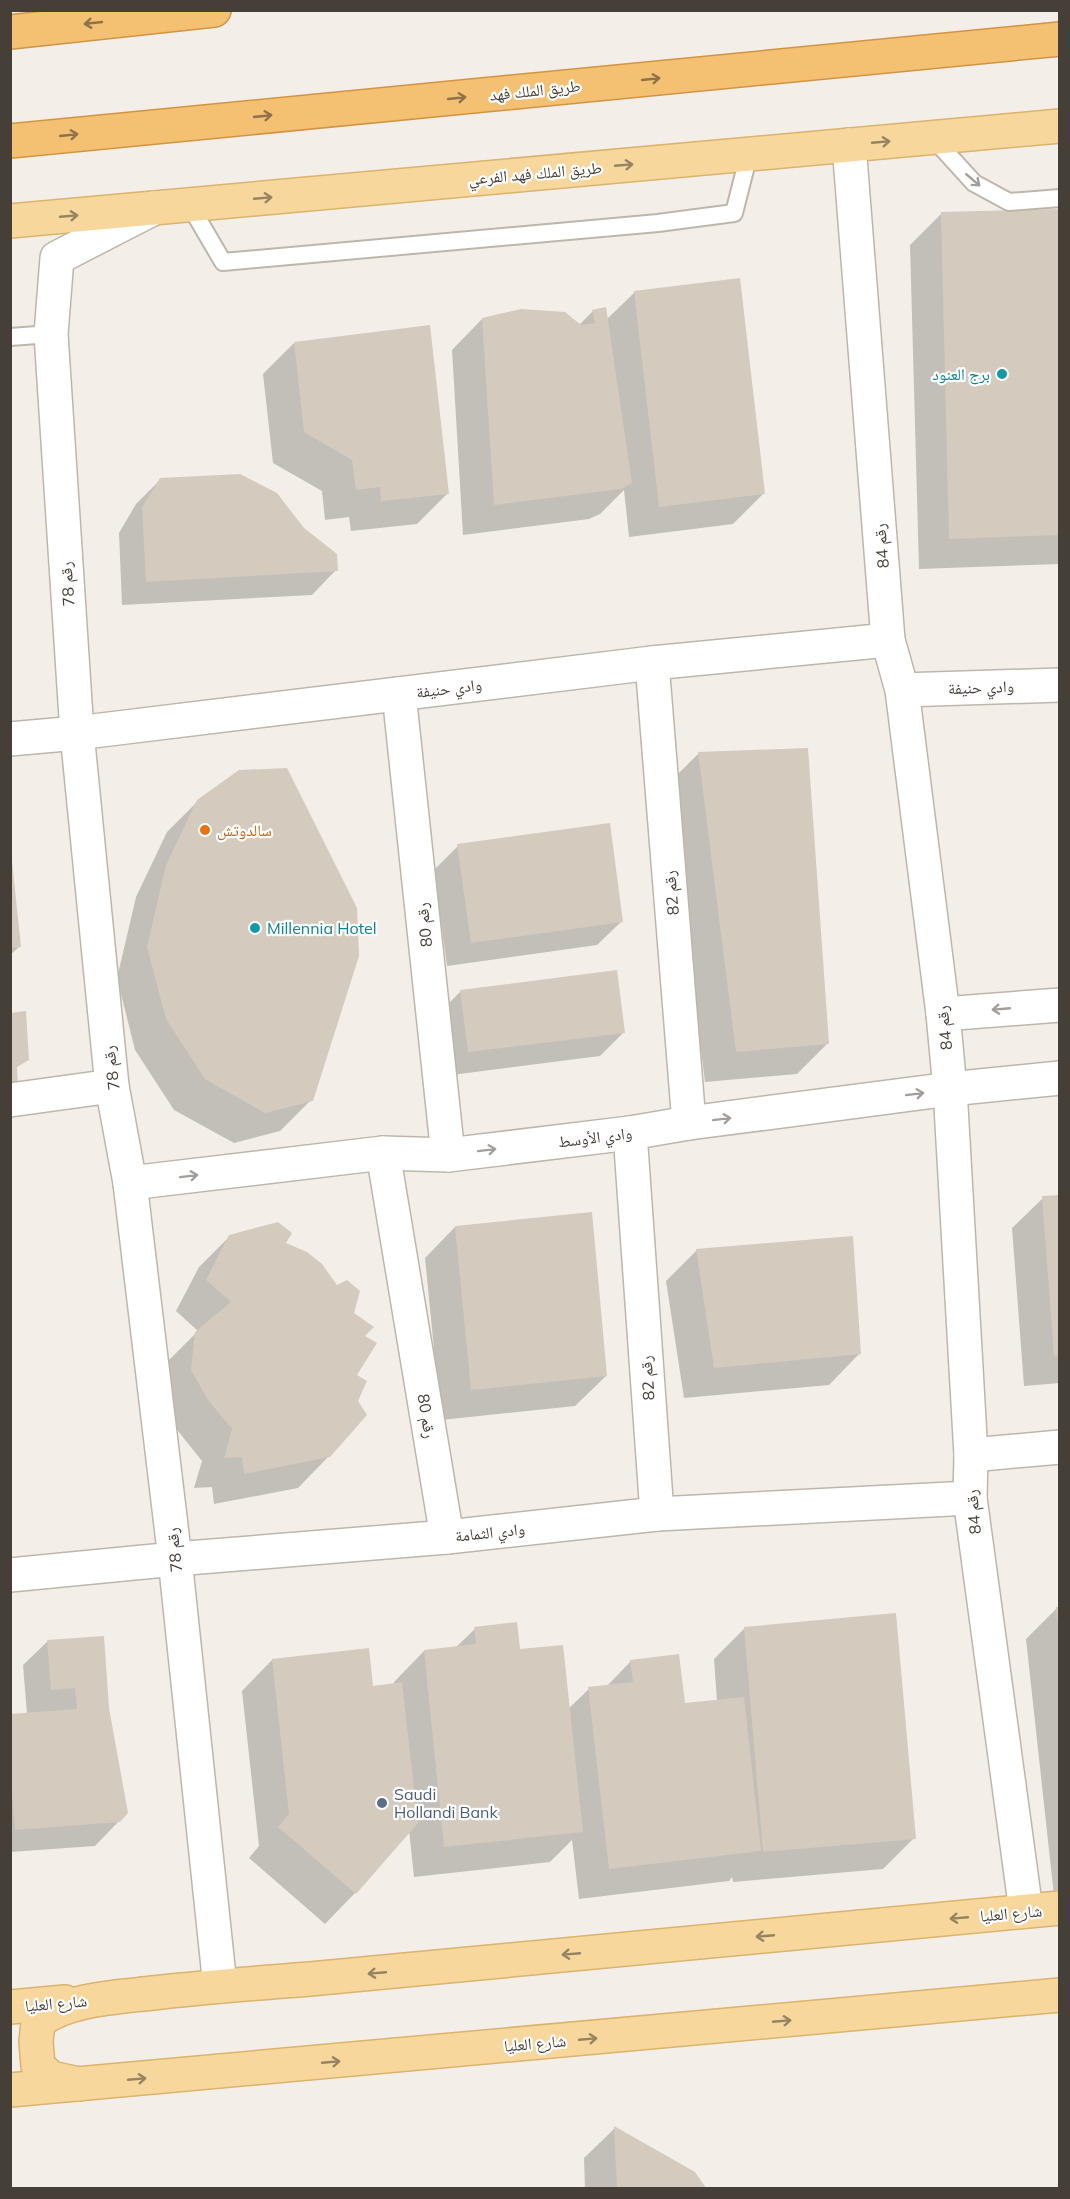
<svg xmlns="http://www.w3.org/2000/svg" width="1070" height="2199" font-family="Mulish,'Noto Naskh Arabic',sans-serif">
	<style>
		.shadow { fill: #0003 }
		.building { fill: #d4cabe }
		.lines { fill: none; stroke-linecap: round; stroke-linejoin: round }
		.service-casing { stroke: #beb6ab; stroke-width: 20 }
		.minor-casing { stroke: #beb6ab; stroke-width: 36 }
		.primary-casing { stroke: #dcb36d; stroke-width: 36 }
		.motorway-casing { stroke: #d39442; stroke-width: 36 }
		.service { stroke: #fff; stroke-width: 16 }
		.minor { stroke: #fff; stroke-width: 33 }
		.primary { stroke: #f7d79c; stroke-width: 33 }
		.motorway { stroke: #f4c071; stroke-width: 33 }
		.oneway { stroke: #8c734e }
		.oneway2 { stroke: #968364 }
		.oneway3 { stroke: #a29f9b }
		.culture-dot { fill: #0f9aa8; stroke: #fff; stroke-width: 2 }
		.food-dot { fill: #e8710a; stroke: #fff; stroke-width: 2 }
		.service-dot { fill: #5c6f8a; stroke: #fff; stroke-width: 2 }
		.labels { text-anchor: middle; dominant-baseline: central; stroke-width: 4.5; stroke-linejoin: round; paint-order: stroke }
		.street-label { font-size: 16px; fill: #463f37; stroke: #fff }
		.culture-label { font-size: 16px; fill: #0d838f; stroke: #fff; text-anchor: end }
		.food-label { font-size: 16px; fill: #c56008; stroke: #fff; text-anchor: start }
		.service-label { font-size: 16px; fill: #4e5e75; stroke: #fff; text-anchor: start }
	</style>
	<rect width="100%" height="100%" fill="#f3efe8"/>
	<!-- shadow -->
	<g class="shadow">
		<path d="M1060 211V564L919 569 910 245 941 214Z"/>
		<path d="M635 292 764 493 733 524 629 537 624 490 600 514 589 519 463 535 452 350 482 319 579 325 593 311 606 320Z"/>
		<path d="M294 343 448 493 417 524 351 531 349 517 325 520 322 491 273 463 263 374Z"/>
		<path d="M160 480 336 570 312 595 122 605 119 533 136 504Z"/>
		<path d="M699 753 827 1044 797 1074 705 1082 668 784Z"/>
		<path d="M198 801 311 1100 280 1131 234 1143 174 1110 135 1050 117 978 136 897 167 832Z"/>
		<path d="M458 846 622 921 597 945 447 966 434 870Z"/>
		<path d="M10 861 19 947 10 955Z"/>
		<path d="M461 991 624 1032 600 1056 444 1076 437 1015Z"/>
		<path d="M1060 1196V1383L1024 1386 1012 1228 1043 1198Z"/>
		<path d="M455 1227 606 1376 575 1406 441 1420 425 1258Z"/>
		<path d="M230 1236 284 1244 353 1313 362 1336 355 1375 356 1401 329 1456 298 1488 214 1504 212 1487 194 1488 202 1461 178 1431 160 1401 165 1364 198 1331 176 1311 199 1267Z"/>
		<path d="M697 1250 859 1354 829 1385 684 1398 666 1281Z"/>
		<path d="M1057 1608H1060V1895L1054 1896 1026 1639Z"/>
		<path d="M745 1628 914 1838 883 1869 733 1882 732 1877 729 1881 579 1899 572 1840 550 1862 414 1877 409 1830 355 1893 325 1924 249 1858 259 1846 242 1691 272 1660 372 1687 394 1685V1682L424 1651 455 1648 475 1629 518 1651 568 1709 589 1689 606 1687 631 1661 683 1705 717 1701 714 1659Z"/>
		<path d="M102 1637 119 1821 95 1846 10 1852V1716L27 1714 23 1665 48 1641Z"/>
		<path d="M615 2128 694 2173 704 2188H585L584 2158Z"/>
	</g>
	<!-- building -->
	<g class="building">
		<path d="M1060 209V535L949 539 941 212Z"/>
		<path d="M740 278 765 494 659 507 634 291Z"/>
		<path d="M606 307 632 483 621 489 494 505 482 318 521 309 565 312 581 325 595 323 592 310Z"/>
		<path d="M430 325 449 494 381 501 380 487 356 490 352 460 304 432 294 342Z"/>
		<path d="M240 474 277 493 304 528 337 554 338 571 146 582 142 507 160 478Z"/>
		<path d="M808 748 829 1044 736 1052 698 752Z"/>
		<path d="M287 768 357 908 359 956 313 1101 265 1113 205 1079 166 1019 147 947 166 865 197 800 239 770Z"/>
		<path d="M610 823 623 922 471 943 457 844Z"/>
		<path d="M10 861H12L21 947 10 948Z"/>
		<path d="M617 970 625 1033 468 1052 460 990Z"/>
		<path d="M26 1011 29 1060 17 1067 18 1088 10 1089V1013Z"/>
		<path d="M1060 1195V1355L1054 1356 1042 1196Z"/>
		<path d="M592 1212 607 1376 471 1390 455 1226Z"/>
		<path d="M278 1222 292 1233 286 1243 307 1252 322 1264 337 1285 347 1280 360 1291 354 1313 374 1327 365 1336 377 1343 357 1375 367 1381 358 1401 367 1415 330 1457 244 1474 242 1457 224 1458 232 1429 208 1400 191 1370 195 1332 231 1302 206 1280 229 1235Z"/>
		<path d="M853 1236 861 1354 714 1368 696 1249Z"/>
		<path d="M1056 1607H1060V1627H1058Z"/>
		<path d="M896 1613 916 1839 763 1852 744 1627Z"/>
		<path d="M517 1622 520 1649 563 1645 583 1832 444 1847 424 1650 476 1644 474 1627Z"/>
		<path d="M104 1636 109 1708 128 1813 120 1822 15 1830 10 1770V1714L77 1709 75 1688 51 1690 47 1640Z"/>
		<path d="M369 1648 373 1686 402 1682 418 1823 356 1894 278 1827 289 1814 272 1659Z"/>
		<path d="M679 1654 685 1703 744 1697 761 1851 609 1869 588 1687 633 1682 630 1660Z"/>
		<path d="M614 2126 695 2172 706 2188H617Z"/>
	</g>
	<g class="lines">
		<defs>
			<g id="service">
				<path d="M933 138 974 183 1009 202 1060 198"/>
				<path d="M189 204 223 262 658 223 734 213 749 154"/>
				<path d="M10 337 51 334"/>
			</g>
			<g id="minor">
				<path d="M849 145 888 640 902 690 943 1014 950 1089 971 1455 970 1498 1026 1911"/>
				<path d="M154 208 57 258 51 334 77 733 112 1086 130 1183 175 1559 220 1986"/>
				<path d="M652 663 689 1123"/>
				<path d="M902 690 1060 685"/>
				<path d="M399 694 448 1155"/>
				<path d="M10 739 77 733 652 663 888 640"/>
				<path d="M943 1014 1060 1005"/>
				<path d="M10 1100 112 1086"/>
				<path d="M630 1133 657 1514"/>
				<path d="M383 1153 447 1537"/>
				<path d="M130 1183 383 1153 448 1155 630 1133 689 1123 950 1089 1060 1078"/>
				<path d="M971 1455 1060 1447"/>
				<path d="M10 1575 175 1559 447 1537 657 1514 970 1498"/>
			</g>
			<g id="primary">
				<path d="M10 221 1060 126"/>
				<path d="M10 2007 65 2002"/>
				<path d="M79 2084 51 2078 38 2066 36 2042 38 2022C66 1999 118 1997 153 1993 205 1987 257 1983 310 1979L1060 1908"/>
				<path d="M10 2090 1060 1995"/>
			</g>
			<g id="motorway">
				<path d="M10 32 214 10"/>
				<path d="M10 141 1060 39"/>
			</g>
		</defs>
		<!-- service casing -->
		<use href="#service" class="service-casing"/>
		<!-- minor casing -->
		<use href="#minor" class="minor-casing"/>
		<!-- primary casing -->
		<use href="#primary" class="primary-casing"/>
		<!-- motorway casing -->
		<use href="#motorway" class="motorway-casing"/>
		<!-- service -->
		<use href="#service" class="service"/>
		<!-- minor -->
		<use href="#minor" class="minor"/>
		<!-- primary -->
		<use href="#primary" class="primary"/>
		<!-- motorway -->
		<use href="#motorway" class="motorway"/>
	</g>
	<!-- one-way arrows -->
	<defs><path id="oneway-shaft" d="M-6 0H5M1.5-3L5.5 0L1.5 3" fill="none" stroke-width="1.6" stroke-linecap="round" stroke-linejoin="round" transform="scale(1.5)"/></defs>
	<g class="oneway">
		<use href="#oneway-shaft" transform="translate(93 23) rotate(174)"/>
		<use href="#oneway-shaft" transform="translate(651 79) rotate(-6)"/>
		<use href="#oneway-shaft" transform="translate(457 98) rotate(-6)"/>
		<use href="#oneway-shaft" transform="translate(263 116) rotate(-6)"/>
		<use href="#oneway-shaft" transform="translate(69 135) rotate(-6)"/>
	</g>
	<g class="oneway2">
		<use href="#oneway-shaft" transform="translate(881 142) rotate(-5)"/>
		<use href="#oneway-shaft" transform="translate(624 165) rotate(-5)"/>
		<use href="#oneway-shaft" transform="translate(263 198) rotate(-5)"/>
		<use href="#oneway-shaft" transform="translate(69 216) rotate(-5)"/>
		<use href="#oneway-shaft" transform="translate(959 1918) rotate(175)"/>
		<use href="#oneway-shaft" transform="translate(765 1936) rotate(175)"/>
		<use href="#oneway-shaft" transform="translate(571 1954) rotate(175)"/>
		<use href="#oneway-shaft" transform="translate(377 1973) rotate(175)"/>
		<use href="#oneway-shaft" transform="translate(782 2021) rotate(-5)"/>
		<use href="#oneway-shaft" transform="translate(588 2039) rotate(-5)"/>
		<use href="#oneway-shaft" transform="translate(331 2062) rotate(-5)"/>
		<use href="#oneway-shaft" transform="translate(137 2079) rotate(-5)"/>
	</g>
	<g class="oneway3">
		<use href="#oneway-shaft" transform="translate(973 180) rotate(41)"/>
		<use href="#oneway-shaft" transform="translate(1001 1009) rotate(175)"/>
		<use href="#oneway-shaft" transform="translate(915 1094) rotate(-7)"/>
		<use href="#oneway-shaft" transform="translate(722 1119) rotate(-7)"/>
		<use href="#oneway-shaft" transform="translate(487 1150) rotate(-7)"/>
		<use href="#oneway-shaft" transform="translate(189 1176) rotate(-7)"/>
	</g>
	<!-- markers -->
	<g class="culture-dot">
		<circle cx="1002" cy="374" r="6"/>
		<circle cx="255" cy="928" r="6"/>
	</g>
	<circle class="food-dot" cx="205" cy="830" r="6"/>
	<circle class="service-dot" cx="382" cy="1803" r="6"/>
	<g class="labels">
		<!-- street labels -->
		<g class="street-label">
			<text transform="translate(535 90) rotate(-6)">طريق الملك فهد</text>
			<text transform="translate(535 173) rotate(-5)">طريق الملك فهد الفرعي</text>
			<text transform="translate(881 546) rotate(-95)">رقم 84</text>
			<text transform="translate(67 584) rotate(-94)">رقم 78</text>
			<text transform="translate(981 687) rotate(-2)">وادي حنيفة</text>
			<text transform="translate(449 688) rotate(-7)">وادي حنيفة</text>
			<text transform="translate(671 893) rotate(-95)">رقم 82</text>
			<text transform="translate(424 925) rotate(-96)">رقم 80</text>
			<text transform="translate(944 1028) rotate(-96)">رقم 84</text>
			<text transform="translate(111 1068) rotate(-97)">رقم 78</text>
			<text transform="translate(595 1137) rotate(-7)">وادي الأوسط</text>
			<text transform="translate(647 1378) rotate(-94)">رقم 82</text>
			<text transform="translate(427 1416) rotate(81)">رقم 80</text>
			<text transform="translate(973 1512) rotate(-95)">رقم 84</text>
			<text transform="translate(490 1532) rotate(-6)">وادي الثمامة</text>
			<text transform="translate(174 1550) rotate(-96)">رقم 78</text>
			<text transform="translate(1011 1913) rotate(-5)">شارع العليا</text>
			<text transform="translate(56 2003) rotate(-5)">شارع العليا</text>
			<text transform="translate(535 2043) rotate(-5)">شارع العليا</text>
		</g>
		<!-- culture labels -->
		<g class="culture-label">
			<text x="990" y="374">برج العنود</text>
			<text x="267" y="928" text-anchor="start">Millennia Hotel</text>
		</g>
		<!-- food labels -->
		<g class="food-label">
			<text x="217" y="830">سالدوتش</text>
		</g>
		<!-- service labels -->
		<g class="service-label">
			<text x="394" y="1794">Saudi<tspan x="394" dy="18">Hollandi Bank</tspan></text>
		</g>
	</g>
	<!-- border -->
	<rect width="1070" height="2199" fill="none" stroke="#463f37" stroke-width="24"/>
</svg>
